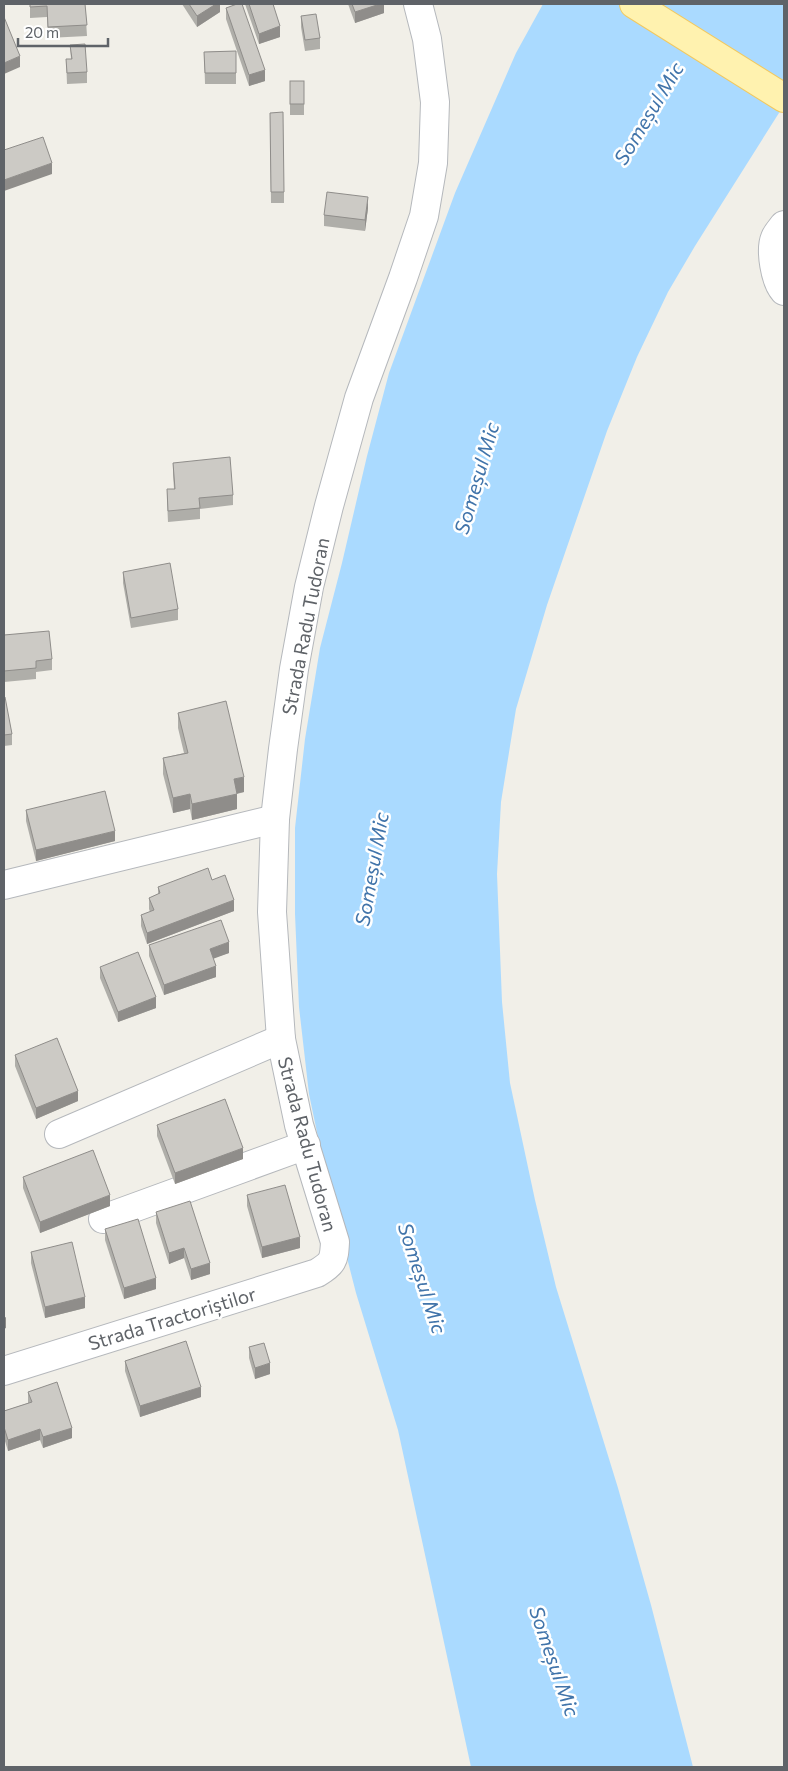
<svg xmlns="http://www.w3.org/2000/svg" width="788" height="1771" font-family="Commissioner,sans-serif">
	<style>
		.water { fill: #aadaff }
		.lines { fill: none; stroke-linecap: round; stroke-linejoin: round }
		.minor-casing { stroke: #b5b8bc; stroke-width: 30 }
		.major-casing { stroke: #f2c960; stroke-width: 30 }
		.minor { stroke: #fff; stroke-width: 28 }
		.major { stroke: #fff2af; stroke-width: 28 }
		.wall { fill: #afaea9 }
		.shaded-wall { fill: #8f8d8a }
		.building { fill: #cccac5; stroke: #8f8d8a }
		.labels { text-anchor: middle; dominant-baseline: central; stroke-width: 5; stroke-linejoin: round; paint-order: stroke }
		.street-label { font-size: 19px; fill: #5f6368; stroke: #fff }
		.water-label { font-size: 20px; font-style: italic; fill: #4174aa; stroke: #fff }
	</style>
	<rect width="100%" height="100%" fill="#f1efe8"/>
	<!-- water -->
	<path class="water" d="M543 4H784V105L695 246 668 292 637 357 607 431 547 605 516 709 501 802 497 874 502 1002 510 1083 535 1200 556 1287 618 1488 651 1605 693 1767H471L398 1430 356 1293 327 1180 309 1094 299 1007 295 914V828L305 739 320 648 342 563 367 456 389 373 455 193 516 53Z"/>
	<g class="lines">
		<defs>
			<g id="minor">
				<path d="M784 225C781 229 777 233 775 238 770 250 775 281 784 291"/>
				<path d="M4 885 275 819"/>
				<path d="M59 1134 281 1039"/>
				<path d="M103 1219 306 1145"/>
				<path d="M4 1371 317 1273C333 1263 334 1261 335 1242L299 1125 281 1039 272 912 275 819 283 749 294 669 309 587 329 506 359 398 403 278 424 216 433 163 435 102 427 39 418 4"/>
			</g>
			<path id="major" d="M634 4 784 98"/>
		</defs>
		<!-- minor casing -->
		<use href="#minor" class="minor-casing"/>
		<!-- major casing -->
		<use href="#major" class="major-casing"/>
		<!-- minor -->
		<use href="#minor" class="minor"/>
		<!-- major -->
		<use href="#major" class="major"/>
	</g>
	<!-- wall -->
	<g class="wall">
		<path d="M30 4H85L87 36 48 38 47 17 30 18Z"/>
		<path d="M182 4H220V12L197 27Z"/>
		<path d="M245 4H273L280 37 259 44Z"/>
		<path d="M348 4H384V13L355 23Z"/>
		<path d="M226 8 265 81 249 86 226 19Z"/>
		<path d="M301 16 320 38V49L305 51 301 27Z"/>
		<path d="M70 45 87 72V83L67 84 66 59H71Z"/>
		<path d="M236 51V84H205L204 52Z"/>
		<rect x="290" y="81" width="14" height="34"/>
		<path d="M270 113 284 192V203H271Z"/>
		<path d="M368 208 365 231 324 226V215Z"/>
		<path d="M173 463 233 495V505L200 509V519L168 522 167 500V489H174L173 474Z"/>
		<path d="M123 572 178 609V620L131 628 123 583Z"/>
		<path d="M4 635 52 659V670L36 672V679L4 682Z"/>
		<path d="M4 697 12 734V745L4 746Z"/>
		<path d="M178 713 244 792 237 794V809L192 820 190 809 173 813 163 774V758L184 753 178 728Z"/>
		<path d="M26 810 115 841 36 861 26 821Z"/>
		<path d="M212 880 234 911 147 944 141 926V915L150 912 149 909V898L158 894V887Z"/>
		<path d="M149 945 229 953 213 958 216 977 164 995 149 956Z"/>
		<path d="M100 967 156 1008 118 1022 100 978Z"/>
		<path d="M15 1055 78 1101 36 1119 15 1066Z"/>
		<path d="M157 1125 243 1159 175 1184 157 1136Z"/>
		<path d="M23 1177 110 1206 40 1233 23 1188Z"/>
		<path d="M247 1195 300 1248 262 1258 247 1206Z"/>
		<path d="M156 1212 210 1274 191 1280 184 1258 169 1264 156 1223Z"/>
		<path d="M105 1229 156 1289 124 1299 105 1240Z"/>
		<path d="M31 1252 85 1308 45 1318 31 1263Z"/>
		<path d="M249 1347 270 1374 255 1379 249 1358Z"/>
		<path d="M125 1361 201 1397 140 1417 125 1371Z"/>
		<path d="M28 1392 72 1438 43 1448 40 1440 8 1451 4 1438V1411L28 1403Z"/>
	</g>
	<!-- shaded-wall -->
	<g class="shaded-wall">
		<path d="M216 4H220V12L197 27V16Z"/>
		<path d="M380 4H384V13L355 23V12Z"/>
		<path d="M280 26V37L259 44V34Z"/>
		<path d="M20 56V67L4 74V63Z"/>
		<path d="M265 70V81L249 86V75Z"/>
		<path d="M52 163V174L4 191V180Z"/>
		<path d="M368 197V208L365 231V220Z"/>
		<path d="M244 777V792L234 794V779Z"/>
		<path d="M190 794V809L173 813V798Z"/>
		<path d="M237 794V809L192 820V804Z"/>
		<path d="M115 831V841L36 861V850Z"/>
		<path d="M234 900V911L147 944V933Z"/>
		<path d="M229 942V953L210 960V949Z"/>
		<path d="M216 966V977L164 995V985Z"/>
		<path d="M156 997V1008L118 1022V1012Z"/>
		<path d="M78 1091V1101L36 1119V1108Z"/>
		<path d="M243 1148V1159L175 1184V1173Z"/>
		<path d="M110 1195V1206L40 1233V1222Z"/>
		<path d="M300 1237V1248L262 1258V1247Z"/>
		<path d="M184 1248V1258L169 1264V1253Z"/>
		<path d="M210 1263V1274L191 1280V1269Z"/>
		<path d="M156 1278V1289L124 1299V1288Z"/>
		<path d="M85 1297V1308L45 1318V1307Z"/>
		<path d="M6 1317V1328L4 1329V1318Z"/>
		<path d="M270 1363V1374L255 1379V1368Z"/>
		<path d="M201 1387V1397L140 1417V1406Z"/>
		<path d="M72 1428V1438L43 1448V1437Z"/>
		<path d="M40 1429V1440L8 1451V1440Z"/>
	</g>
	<!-- building -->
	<g class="building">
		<path d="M30 4H85L87 25 48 27 47 6 30 7Z"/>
		<path d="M189 4H216L197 16Z"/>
		<path d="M237 4H242L265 70 249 75 226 8Z"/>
		<path d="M249 4H273L280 26 259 34Z"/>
		<path d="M352 4H380L355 12Z"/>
		<path d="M316 14 320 38 305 40 301 16Z"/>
		<path d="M4 17 20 56 4 63Z"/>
		<path d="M85 44 87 72 67 73 66 59H72L70 45Z"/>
		<path d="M236 51V73H205L204 52Z"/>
		<rect x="290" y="81" width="14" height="23"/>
		<path d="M283 112 284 192H271L270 113Z"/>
		<path d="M43 137 52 163 4 180V150Z"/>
		<path d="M327 192 368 197 365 220 324 215Z"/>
		<path d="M230 457 233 495 199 498 200 508 168 511 167 489H175L173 463Z"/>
		<path d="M170 563 178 609 131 618 123 572Z"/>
		<path d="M49 631 52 659 36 661V668L4 671V635Z"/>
		<path d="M4 697H5L12 734 4 735Z"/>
		<path d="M226 701 244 777 234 779 237 794 192 804 190 794 173 798 163 758 188 753 178 713Z"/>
		<path d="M105 791 115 831 36 850 26 810Z"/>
		<path d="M208 868 212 880 225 875 234 900 147 933 141 915 154 910 149 898 160 893 158 887Z"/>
		<path d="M221 920 229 942 210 949 216 966 164 985 149 945Z"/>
		<path d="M138 952 156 997 118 1012 100 967Z"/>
		<path d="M57 1038 78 1091 36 1108 15 1055Z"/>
		<path d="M225 1099 243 1148 175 1173 157 1125Z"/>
		<path d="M93 1150 110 1195 40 1222 23 1177Z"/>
		<path d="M285 1185 300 1237 262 1247 247 1195Z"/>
		<path d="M190 1201 210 1263 191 1269 184 1248 169 1253 156 1212Z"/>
		<path d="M138 1219 156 1278 124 1288 105 1229Z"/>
		<path d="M72 1242 85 1297 45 1307 31 1252Z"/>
		<path d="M186 1341 201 1387 140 1406 125 1361Z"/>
		<path d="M264 1343 270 1363 255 1368 249 1347Z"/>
		<path d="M57 1382 72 1428 43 1437 40 1429 8 1440 4 1427V1411L32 1402 28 1392Z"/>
	</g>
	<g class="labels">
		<!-- street labels -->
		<g class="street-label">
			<text transform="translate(305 626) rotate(-79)">Strada Radu Tudoran</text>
			<text transform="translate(308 1144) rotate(75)">Strada Radu Tudoran</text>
			<text transform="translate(172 1318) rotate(-17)">Strada Tractoriștilor</text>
		</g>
		<!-- water labels -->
		<g class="water-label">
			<text transform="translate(648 113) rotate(-59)">Someșul Mic</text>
			<text transform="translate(476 478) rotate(-74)">Someșul Mic</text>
			<text transform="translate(371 869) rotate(-80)">Someșul Mic</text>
			<text transform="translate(423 1278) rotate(72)">Someșul Mic</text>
			<text transform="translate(555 1661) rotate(71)">Someșul Mic</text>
		</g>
	</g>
	<!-- border -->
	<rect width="788" height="1771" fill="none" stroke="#5f6368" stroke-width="10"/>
	<!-- scale -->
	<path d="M18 38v8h90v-8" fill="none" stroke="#5f6368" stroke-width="2.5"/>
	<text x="25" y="38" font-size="15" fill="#5f6368" stroke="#ffffff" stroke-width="4" paint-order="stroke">20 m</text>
</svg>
